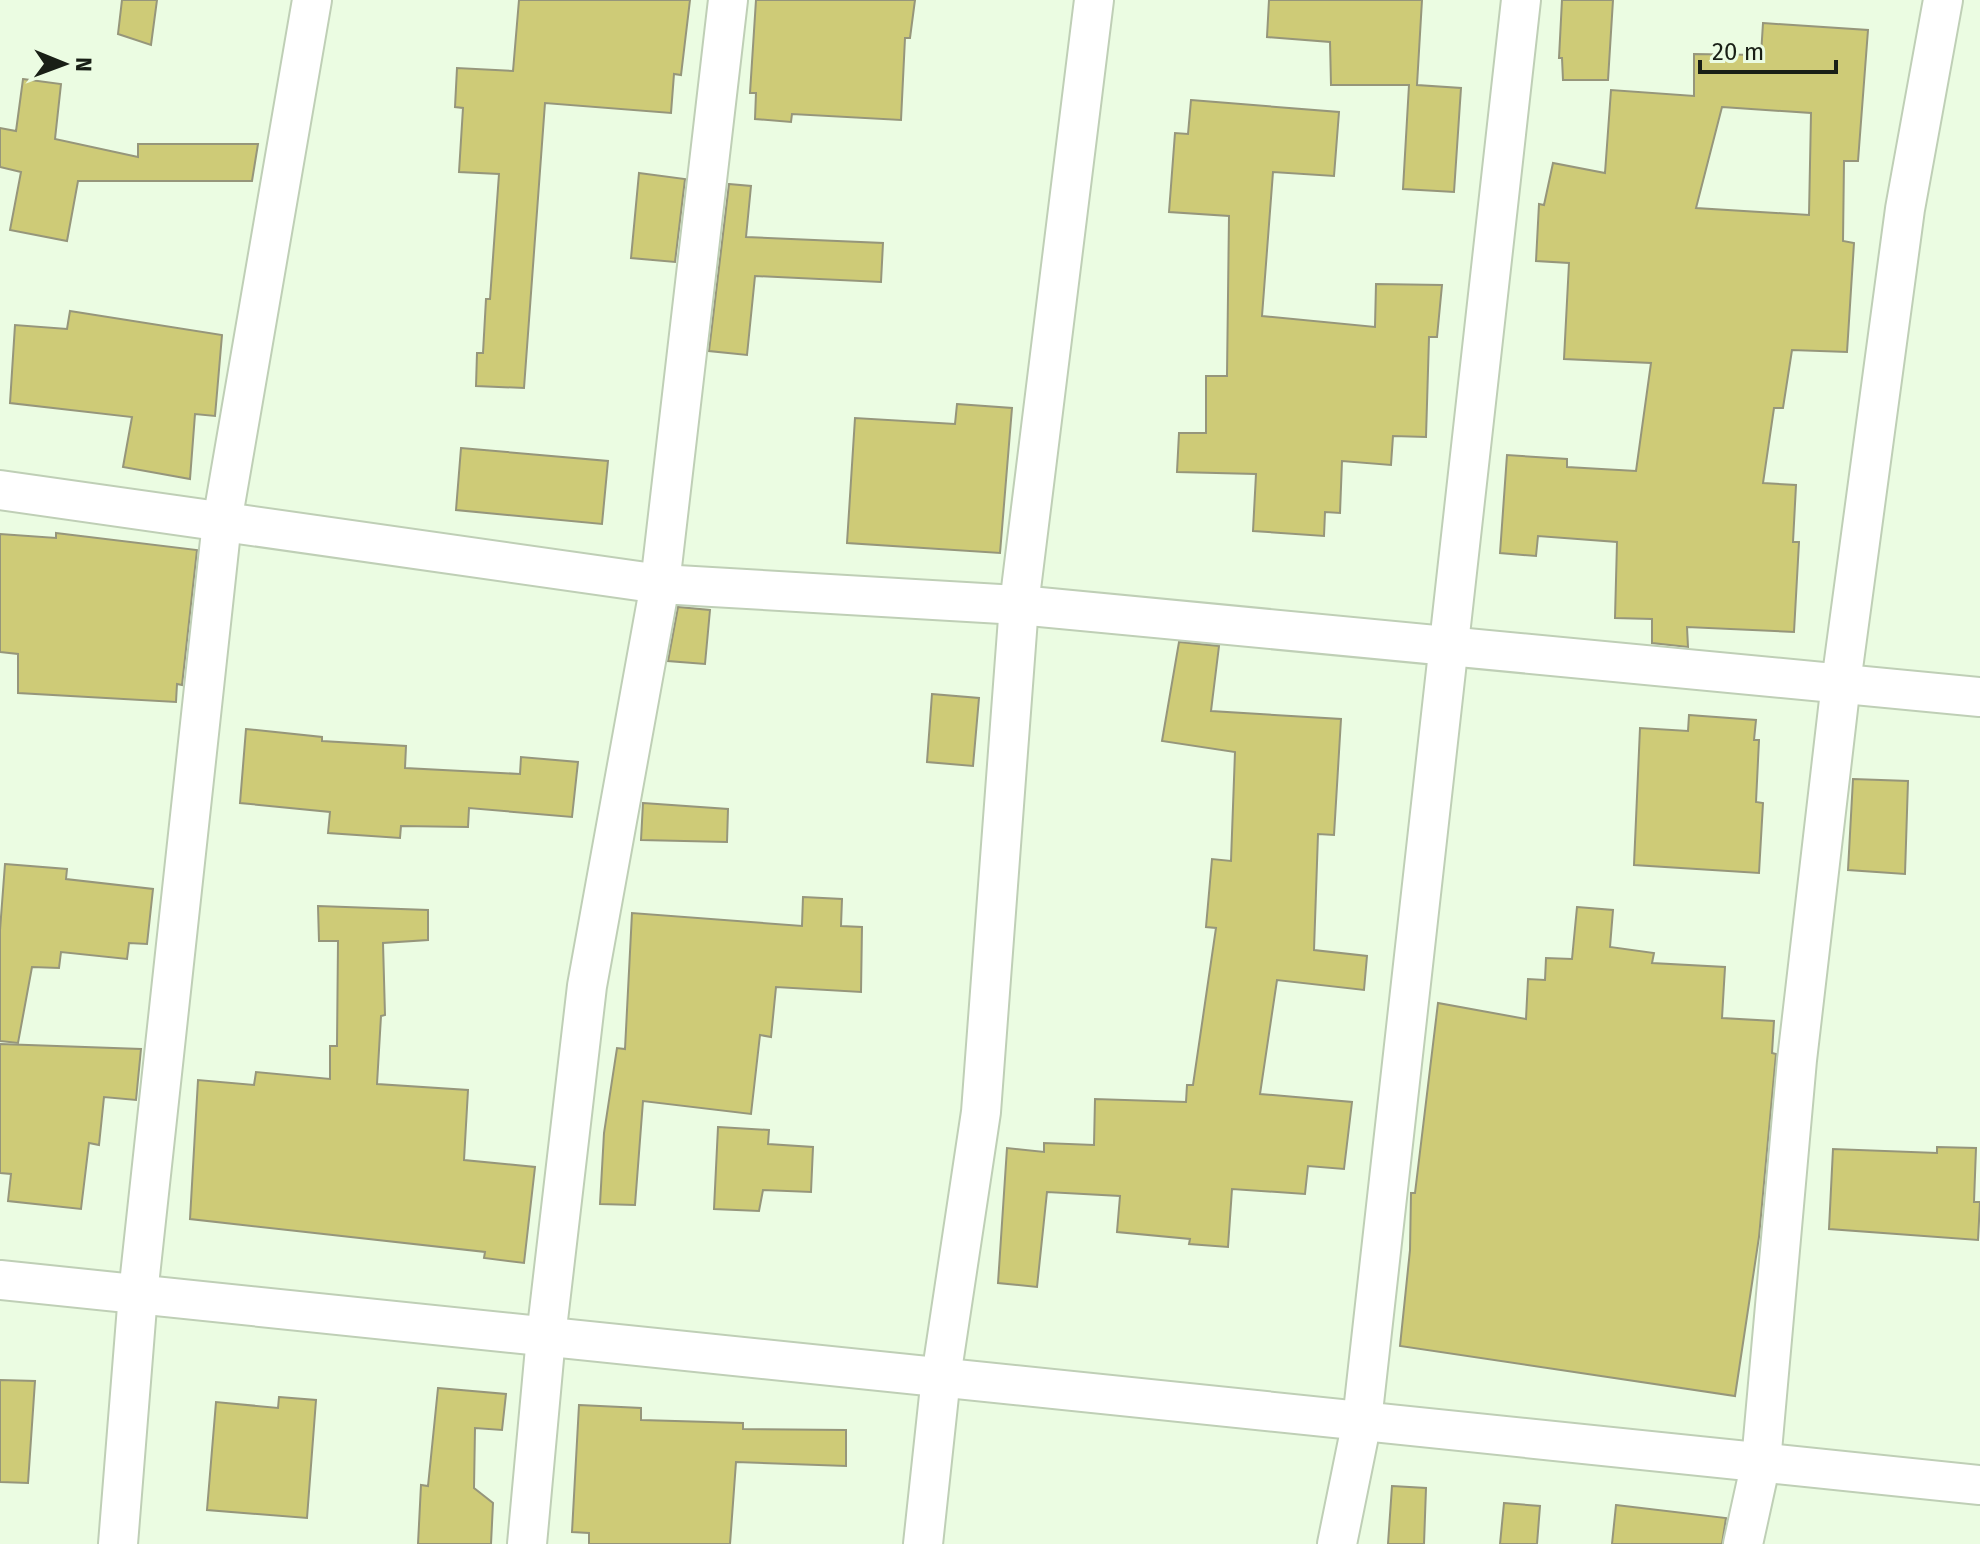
<svg xmlns="http://www.w3.org/2000/svg" width="1980" height="1544" font-family="'Fira Sans',sans-serif">
	<style>
		.building { fill: #cecb77; stroke: #96967b; stroke-width: 2; fill-rule: evenodd }
		.lines { fill: none; stroke-linecap: round; stroke-linejoin: round }
		.street-casing { stroke: #bfcfb6; stroke-width: 42 }
		.street { stroke: #fff; stroke-width: 38 }
	</style>
	<rect width="100%" height="100%" fill="#ebfce2"/>
	<!-- building -->
	<g class="building">
		<path d="M122 0H157L151 45 118 34Z"/>
		<path d="M519 0H690L681 75 674 74 671 113 545 103 524 388 476 386 477 353H483L486 299H490L499 174 459 172 463 108 455 107 457 68 513 71Z"/>
		<path d="M756 0H915L910 38H905L901 120 792 114 791 122 755 119 756 93H750Z"/>
		<path d="M1269 0H1422L1417 85 1461 88 1454 192 1403 189 1409 85H1331L1330 42 1267 37Z"/>
		<path d="M1562 0H1613L1608 80H1563L1562 58H1559Z"/>
		<path d="M1763 23 1868 30 1858 161H1844L1843 241 1854 243 1847 352 1792 350 1783 408H1774L1763 483 1796 485 1793 542H1799L1794 632 1687 627 1688 647 1652 643V619L1615 618 1617 542 1538 536 1536 556 1500 553 1507 455 1567 459V467L1636 471 1651 363 1564 359 1569 263 1536 261 1539 204 1544 205 1553 163 1605 173 1611 90 1694 96V54L1761 55ZM1722 107 1811 113 1809 215 1696 208Z"/>
		<path d="M23 79 61 84 55 139 138 157V144H258L252 181H78L67 241 10 230 21 172 0 167V128L16 131Z"/>
		<path d="M1191 100 1339 112 1334 176 1273 172 1262 316 1375 327 1376 284 1442 285 1437 337H1429L1426 437 1393 436 1391 465 1342 461 1340 513 1325 512 1324 536 1253 531 1256 474 1177 472 1179 433H1206V376H1227L1229 216 1169 212 1175 133 1188 134Z"/>
		<path d="M639 173 685 179 675 262 631 258Z"/>
		<path d="M729 184 751 186 746 237 883 243 881 282 755 276 747 355 709 351Z"/>
		<path d="M70 311 222 335 215 416 195 414 190 479 123 467 132 417 10 403 15 325 67 329Z"/>
		<path d="M957 404 1012 408 1000 553 847 543 855 418 955 424Z"/>
		<path d="M461 448 608 461 602 524 456 510Z"/>
		<path d="M56 533 197 550 182 685 177 684 176 702 18 693V654L0 652V534L56 538Z"/>
		<path d="M678 607 710 610 705 664 668 661Z"/>
		<path d="M1179 642 1219 646 1211 711 1341 719 1334 835 1318 834 1314 950 1367 956 1364 990 1277 980 1260 1094 1352 1102 1344 1169 1308 1166 1305 1194 1232 1189 1228 1247 1189 1244 1190 1239 1117 1232 1120 1196 1047 1192 1037 1287 998 1283 1007 1148 1044 1152V1143L1094 1145 1095 1099 1186 1102 1187 1085H1193L1216 928 1206 927 1212 859 1231 861 1235 752 1162 741Z"/>
		<path d="M932 694 979 698 973 766 927 762Z"/>
		<path d="M1689 715 1756 720 1754 740H1759L1756 802 1763 803 1759 873 1634 865 1640 728 1688 731Z"/>
		<path d="M246 729 322 737V741L406 746 405 768 520 774 521 757 578 762 572 817 469 808 468 827 401 826 400 838 328 833 330 812 240 803Z"/>
		<path d="M1853 779 1908 781 1905 874 1848 870Z"/>
		<path d="M643 803 728 809 727 842 641 840Z"/>
		<path d="M5 864 67 869 66 879 153 889 147 944 129 943 127 959 61 952 59 968 32 967 18 1043 0 1041V930Z"/>
		<path d="M803 897 842 899 841 926 862 927 861 992 776 987 771 1037 760 1035 751 1114 643 1101 635 1205 600 1204 604 1133 617 1048 625 1049 632 913 802 926Z"/>
		<path d="M318 906 428 910V940L383 943 385 1015 381 1016 377 1084 468 1090 464 1160 535 1167 524 1263 484 1258 485 1252 190 1219 198 1080 254 1085 256 1072 330 1079V1046H337L338 941H319Z"/>
		<path d="M1577 907 1613 910 1610 947 1654 953 1652 963 1725 967 1722 1018 1774 1021 1772 1053 1776 1054 1759 1237 1735 1396 1400 1346 1410 1250 1411 1193H1415L1438 1003 1526 1019 1528 979 1545 980 1546 958 1572 959Z"/>
		<path d="M0 1044 141 1049 136 1100 104 1097 99 1145 89 1143 81 1209 8 1201 11 1174 0 1173Z"/>
		<path d="M718 1127 769 1130 768 1144 813 1147 811 1192 763 1190 759 1211 714 1209Z"/>
		<path d="M1937 1147 1976 1148 1974 1202H1980L1978 1240 1829 1229 1833 1149 1937 1153Z"/>
		<path d="M0 1380 35 1381 28 1483 0 1482Z"/>
		<path d="M438 1388 506 1394 502 1430 475 1428 474 1488 493 1503 491 1544H418L421 1485 428 1486Z"/>
		<path d="M279 1397 316 1400 307 1518 207 1510 216 1402 278 1408Z"/>
		<path d="M579 1405 641 1408V1420L743 1423V1429L846 1430V1466L736 1462 730 1544H589V1533L572 1532Z"/>
		<path d="M1392 1486 1426 1488 1424 1544H1388Z"/>
		<path d="M1504 1503 1540 1506 1537 1544H1500Z"/>
		<path d="M1616 1505 1726 1518 1722 1544H1612Z"/>
	</g>
	<g class="lines">
		<defs>
			<g id="street">
				<path d="M0 490 660 584 1019 605 1980 697"/>
				<path d="M0 1280 1980 1485"/>
				<path d="M118 1544 138 1294 222 522 312 0"/>
				<path d="M527 1544 546 1337 587 986 660 584 728 0"/>
				<path d="M923 1544 941 1377 981 1112 1019 605 1094 0"/>
				<path d="M1337 1544 1362 1421 1521 0"/>
				<path d="M1743 1544 1761 1462 1797 1060 1841 683 1905 209 1943 0"/>
			</g>
		</defs>
		<!-- street casing -->
		<use href="#street" class="street-casing"/>
		<!-- street -->
		<use href="#street" class="street"/>
	</g>
	<!-- north arrow -->
	<g transform="translate(64 64) rotate(91)" stroke="#ebfce2" stroke-width="6" paint-order="stroke">
	<path d="M0-6L14 30L0 20L-14 30Z" fill="#191f16"/>
	<text y="-12" font-size="22" font-weight="bold" text-anchor="middle" fill="#191f16">N</text>
	</g>
	<!-- scale -->
	<path d="M1700 60v12h136v-12" fill="none" stroke="#191f16" stroke-width="4"/>
	<text x="1712" y="60" font-size="24" fill="#191f16" stroke="#ebfce2" stroke-width="6" paint-order="stroke">20 m</text>
</svg>
